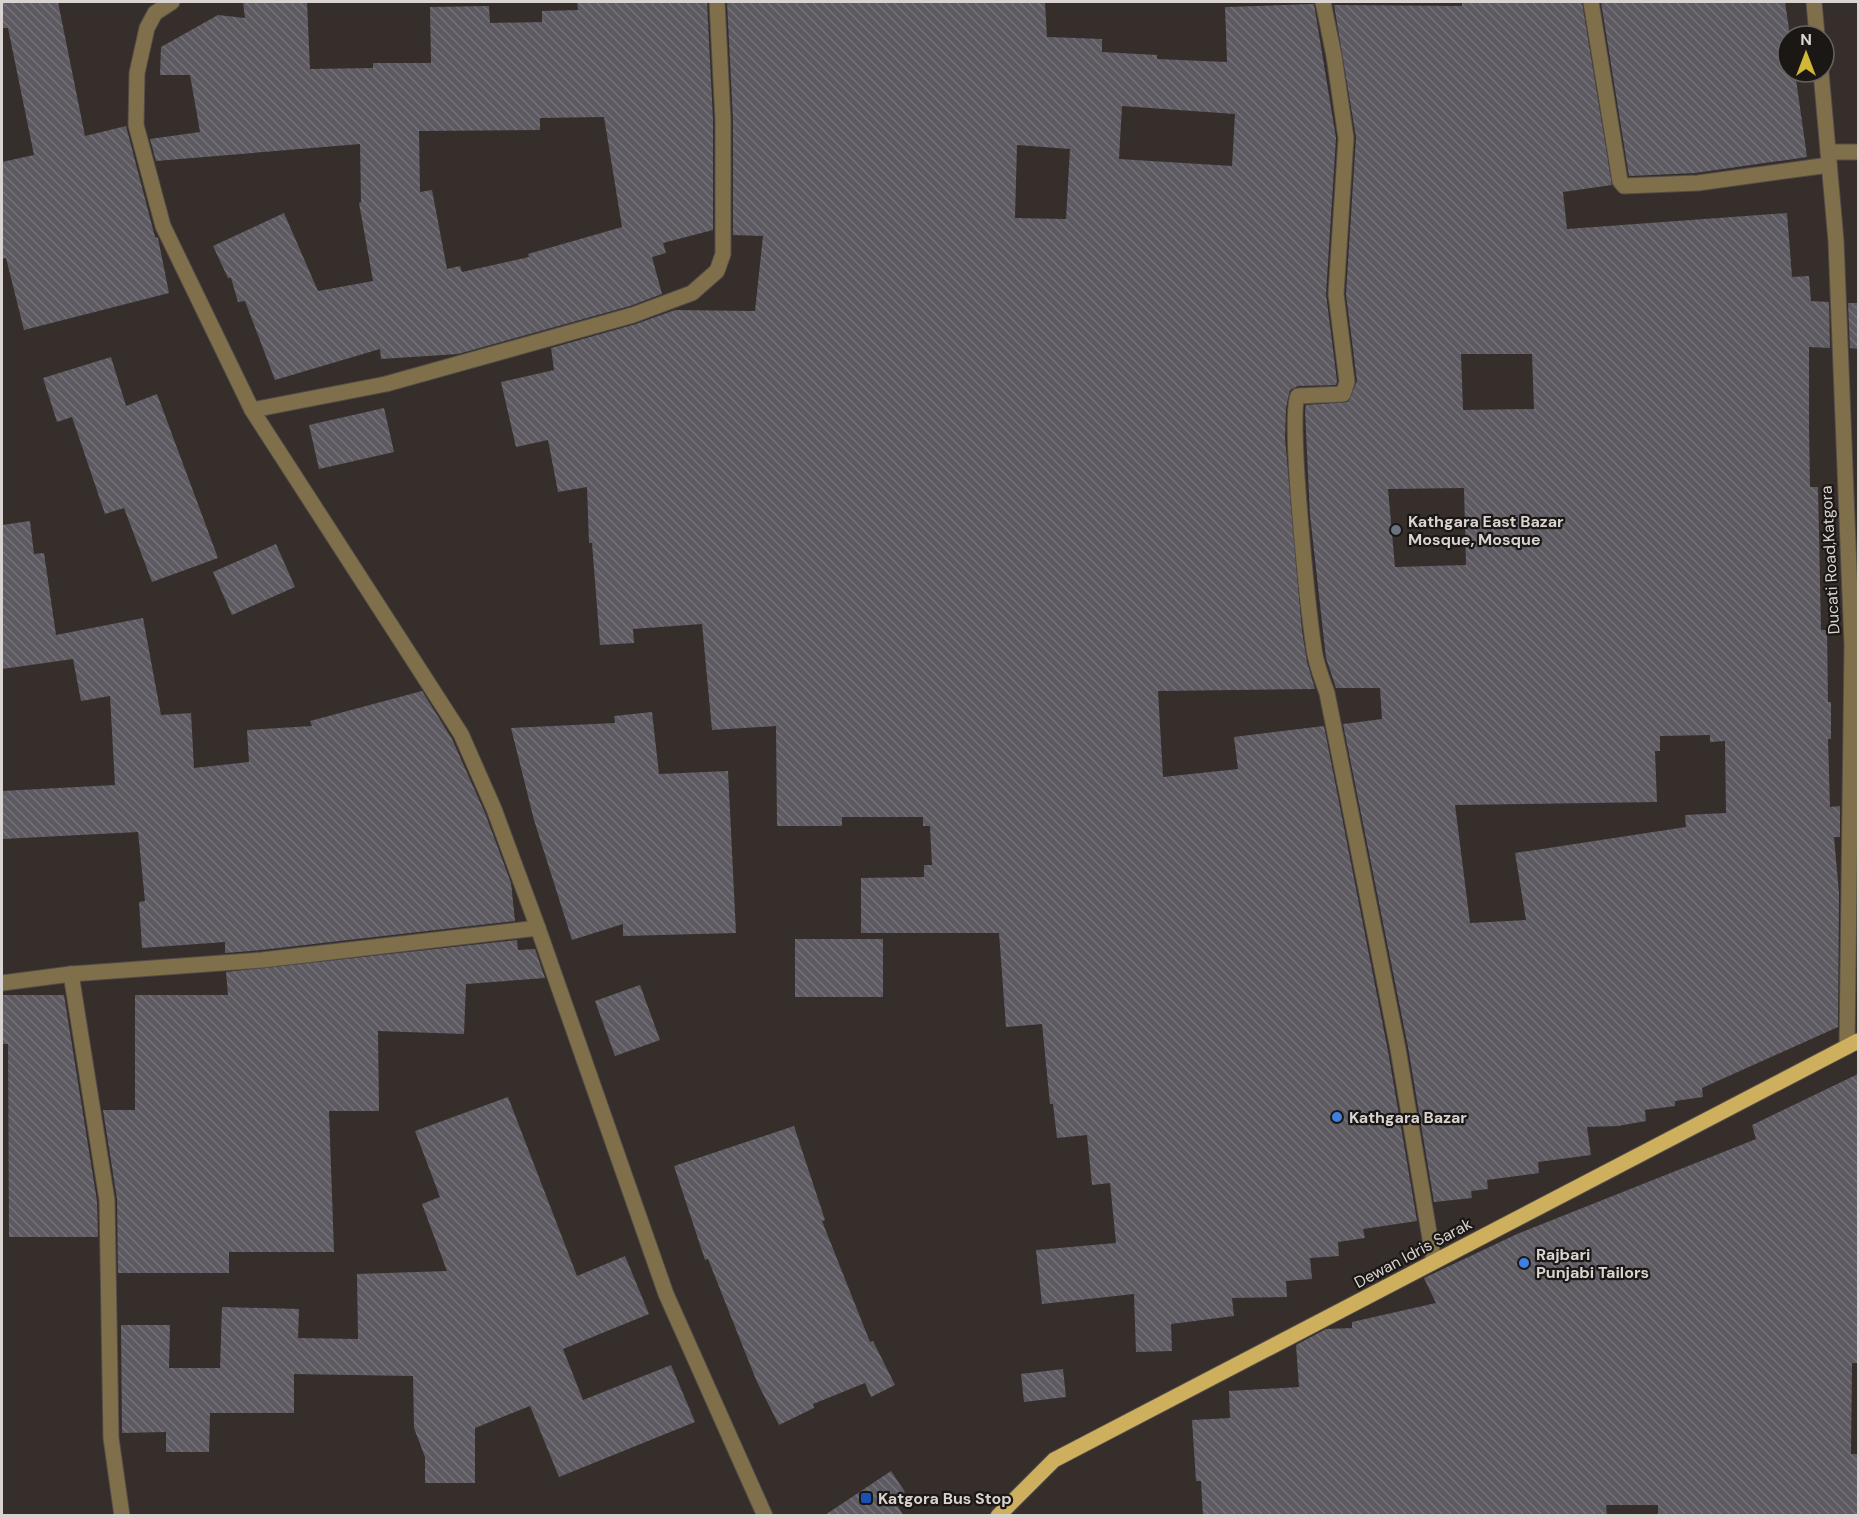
<svg xmlns="http://www.w3.org/2000/svg" width="1860" height="1517" font-family="'DM Sans',sans-serif">
	<style>
		.building { fill: url(#building-back-hatch); fill-rule: evenodd }
		.lines { fill: none; stroke-linecap: round; stroke-linejoin: round }
		.minor-casing { stroke: #534c48; stroke-width: 17 }
		.major-casing { stroke: #534c48; stroke-width: 17 }
		.minor { stroke: #7f704b; stroke-width: 15 }
		.major { stroke: #ceaf5d; stroke-width: 15 }
		.worship-dot { fill: #6b7280; stroke: #1b1715; stroke-width: 2 }
		.shop-dot { fill: #3f7fe0; stroke: #1b1715; stroke-width: 2 }
		.transit-dot { fill: #1a4fb4; stroke: #1b1715; stroke-width: 2 }
		.labels { text-anchor: middle; dominant-baseline: central; stroke-width: 4.5; stroke-linejoin: round; paint-order: stroke }
		.poi-label { font-size: 16px; font-weight: bold; fill: #d9d4d1; stroke: #1b1715; text-anchor: start }
		.street-label { font-size: 16px; fill: #d9d4d1; stroke: #1b1715 }
	</style>
	<defs>
		<pattern id="building-back-hatch" width="6" height="6" patternUnits="userSpaceOnUse" patternTransform="scale(1.5)"><rect width="6" height="6" fill="#5d5a62"/><path d="M-1 5l2 2M0 0l6 6M5-1l2 2" fill="none" stroke="#747177"/></pattern>
	</defs>
	<rect width="100%" height="100%" fill="#362e2a"/>
	<!-- building -->
	<g class="building">
		<path d="M2 2H58L85 136 126 126 155 237 158 238 169 293 24 330 6 258 2 259V162L34 155 8 28H2Z"/>
		<path d="M243 2H307L310 69 373 68V63H431L430 7 489 6 490 23 542 22V11L578 10 577 2H707L713 120V230L663 243 666 253 652 257 662 294 630 306 458 354 381 359 380 349 275 380 245 301 238 302 231 278H228L213 246 284 213 318 291 373 281 359 203 361 202 360 144 156 161 150 139 200 132 190 75H160L161 47 218 15 245 18ZM604 117 622 227 528 254 529 257 462 272 460 266 447 269 432 190 420 192 419 131 540 130V118Z"/>
		<path d="M727 2H1045L1047 37 1102 39V52L1157 55V59L1227 62 1225 7 1314 4 1336 138 1326 294 1337 381 1336 385 1298 386 1290 390 1286 408 1285 438 1302 631 1307 662 1315 689 1158 691 1163 777 1238 769 1234 737 1324 726 1388 1051 1417 1221 1363 1229 1365 1238 1338 1242 1339 1256 1310 1258 1312 1279 1286 1281 1287 1297 1232 1298 1234 1316 1171 1324 1172 1351 1136 1352 1134 1294 1042 1304 1036 1250 1116 1243 1110 1183 1092 1185 1087 1135 1057 1138 1053 1104H1050L1042 1024 1006 1027 999 933H861V878L924 877V865H932L930 826H923V817H842V826H777L776 726 712 730 702 624 633 629 634 643 600 645 592 543H589L587 487 558 492 548 440 516 447 501 382 554 370 551 348 636 324 675 310 755 311 763 236 733 235V120ZM1122 106 1235 114 1232 166 1119 159ZM1017 145 1070 149 1066 219 1015 218Z"/>
		<path d="M1462 2H1582L1612 185 1563 192 1567 229 1787 213 1792 277 1809 276 1811 301 1829 302 1830 348 1809 347V429L1810 487H1818L1821 630H1827L1828 702H1831V739H1828L1830 807 1840 806V837H1834L1839 893 1838 1027 1702 1088 1703 1097 1675 1101V1106L1645 1110 1646 1121 1618 1126 1587 1127 1591 1155 1538 1162 1539 1173 1487 1180 1488 1189 1471 1191 1472 1198 1434 1202 1408 1047 1343 724 1382 719 1380 688H1336L1326 658 1310 515 1305 411 1306 405 1348 402 1357 381 1346 294 1356 137 1334 5 1462 6ZM1461 354H1532L1534 409 1463 410ZM1464 488 1466 565 1395 567 1388 489ZM1710 735V742L1725 741 1726 813 1685 815 1686 827 1515 853 1526 920 1470 923 1455 805 1657 802 1655 751H1660V736Z"/>
		<path d="M1601 2H1785L1790 36 1788 72H1795L1807 157 1695 173 1629 176Z"/>
		<path d="M1848 303H1858V349L1850 348Z"/>
		<path d="M111 357 126 406 157 394 218 558 152 582 124 508 105 514 72 417 57 422 43 378Z"/>
		<path d="M384 408 394 452 319 469 309 425Z"/>
		<path d="M30 521 34 554 44 553 56 635 143 618 161 715 191 713 194 768 249 762 247 730 312 726 310 721 422 691 452 739 485 813 511 883 515 921 261 950 225 953V942L142 948 139 902 145 901 138 832 3 839 2 791 115 785 110 696 81 701 73 659 2 669V525Z"/>
		<path d="M276 544 295 587 232 615 213 572Z"/>
		<path d="M652 712 659 774 728 771 736 933 623 936V924L572 940 534 820 511 728 615 723 614 716Z"/>
		<rect x="795" y="939" width="88" height="58"/>
		<path d="M517 940 518 950 535 949 545 978 466 984 464 1034 378 1031 379 1111H329L334 1252H229V1273H118L117 1199 103 1110H135V995H228L226 972Z"/>
		<path d="M640 985 660 1040 615 1056 595 1001Z"/>
		<path d="M2 995H64L97 1201 98 1237H9L8 1044H2Z"/>
		<path d="M1858 1074V1363H1852L1851 1454H1858V1515H1658V1505H1606L1607 1515H1203L1201 1481H1196L1192 1420 1230 1418 1229 1391 1299 1387 1296 1345 1326 1329 1352 1328V1322L1436 1303 1424 1278 1517 1234 1756 1139 1752 1125Z"/>
		<path d="M508 1097 577 1276 625 1256 649 1314 563 1349 583 1400 671 1365 695 1422 559 1477 530 1406 475 1428V1483H425V1457L414 1428 413 1376 294 1374V1413H210L209 1452H166V1432L122 1433 121 1325H170L169 1368H220L222 1307 299 1309 298 1338 358 1339 357 1274 447 1271 422 1204 440 1197 415 1131Z"/>
		<path d="M794 1126 825 1220 822 1221 870 1342 873 1341 895 1385 871 1397 865 1383 813 1404 814 1408 779 1425 757 1382 708 1259 705 1260 674 1166Z"/>
		<path d="M1063 1369 1066 1397 1024 1402 1021 1374Z"/>
		<path d="M891 1471 905 1492 894 1500 903 1515H825Z"/>
	</g>
	<g class="lines">
		<defs>
			<g id="minor">
				<path d="M172 2 155 13 147 28 137 73 136 125 163 226 252 410 461 734 494 809 538 928 666 1294 765 1516"/>
				<path d="M1323 2 1334 56 1346 138 1336 294 1347 382 1343 394 1298 396C1287 412 1309 616 1314 649 1316 664 1322 679 1327 693L1398 1049 1434 1262"/>
				<path d="M1591 2 1620 181 1624 186 1698 183 1829 165"/>
				<path d="M1814 2 1817 36"/>
				<path d="M1821 72 1836 241 1852 645 1847 1047"/>
				<path d="M1828 152H1858"/>
				<path d="M252 410 386 384 633 315 692 293 717 271 723 254V120L717 2"/>
				<path d="M71 974 107 1200 111 1438 122 1516"/>
				<path d="M2 983 71 974 262 960 538 928"/>
			</g>
			<path id="major" d="M998 1516 1054 1460 1858 1041"/>
		</defs>
		<!-- minor casing -->
		<use href="#minor" class="minor-casing"/>
		<!-- major casing -->
		<use href="#major" class="major-casing"/>
		<!-- minor -->
		<use href="#minor" class="minor"/>
		<!-- major -->
		<use href="#major" class="major"/>
	</g>
	<!-- markers -->
	<circle class="worship-dot" cx="1396" cy="530" r="6"/>
	<g class="shop-dot">
		<circle cx="1337" cy="1117" r="6"/>
		<circle cx="1524" cy="1263" r="6"/>
	</g>
	<rect class="transit-dot" x="860" y="1492" width="12" height="12" rx="3"/>
	<g class="labels">
		<!-- poi labels -->
		<g class="poi-label">
			<text x="1408" y="521">Kathgara East Bazar<tspan x="1408" dy="18">Mosque, Mosque</tspan></text>
			<text x="1349" y="1117">Kathgara Bazar</text>
			<text x="1536" y="1254">Rajbari<tspan x="1536" dy="18">Punjabi Tailors</tspan></text>
			<text x="878" y="1498">Katgora Bus Stop</text>
		</g>
		<!-- street labels -->
		<g class="street-label">
			<text transform="translate(1830 560) rotate(-93)">Ducati Road,Katgora</text>
			<text transform="translate(1413 1253) rotate(-28)">Dewan Idris Sarak</text>
		</g>
	</g>
	<!-- border -->
	<rect width="1860" height="1517" fill="none" stroke="#d9d4d1" stroke-width="6"/>
	<!-- north arrow -->
	<g transform="translate(1806 54)"><circle r="28" fill="#1b1715" stroke="#676360" stroke-width="1.5"/>
	<path d="M0-4.5L10 22L0 15L-10 22Z" fill="#d0b736"/>
	<text y="-9" font-size="16" font-weight="bold" text-anchor="middle" fill="#d9d4d1">N</text>
	</g>
</svg>
